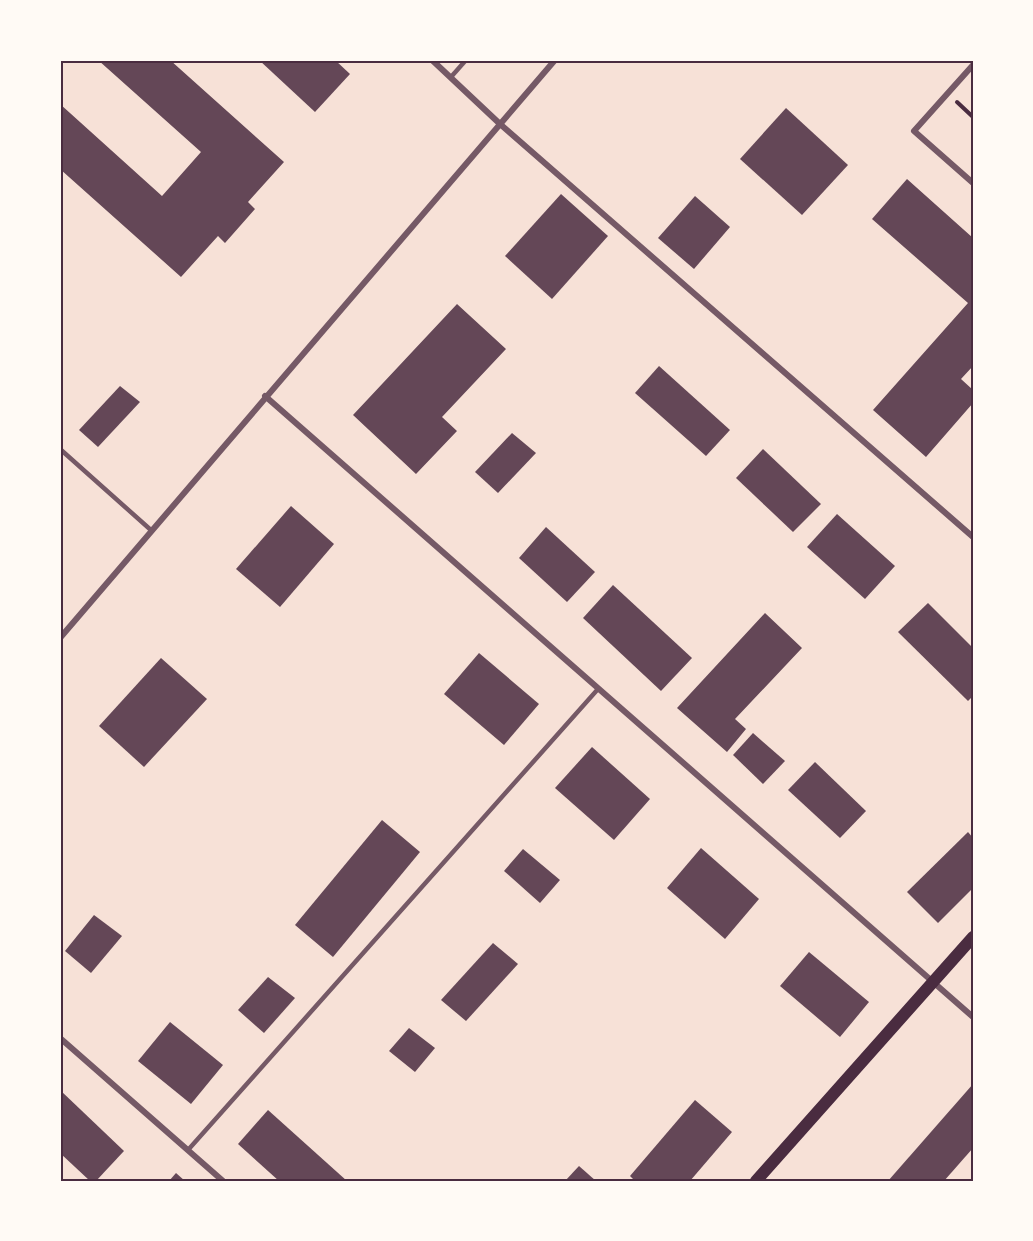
<svg xmlns="http://www.w3.org/2000/svg" width="1033" height="1241" font-family="'Nunito Sans',sans-serif">
	<style>
		.building { fill: #644757 }
		.lines { fill: none; stroke-linecap: round; stroke-linejoin: round }
		.path { stroke: #4a2c40; stroke-width: 4 }
		.service { stroke: #755966; stroke-width: 4.5 }
		.minor { stroke: #755966; stroke-width: 6 }
		.secondary { stroke: #4a2c40; stroke-width: 12 }
		.neatline { fill: none; stroke: #4a2c40; stroke-width: 2 }
	</style>
	<rect width="100%" height="100%" fill="#f7e1d7"/>
	<!-- building -->
	<g class="building">
		<path d="M98 60H170L284 162 248 202 255 209 225 243 218 236 181 277 60 169V104L162 196 201 152Z"/>
		<path d="M259 60H335L350 74 315 112Z"/>
		<path d="M786 108 848 165 802 215 740 159Z"/>
		<path d="M907 179 973 238V366L961 379 973 390V403L926 457 873 410 968 303 872 219Z"/>
		<path d="M561 194 608 236 552 299 505 256Z"/>
		<path d="M695 196 730 227 694 269 658 238Z"/>
		<path d="M457 304 506 349 442 417 457 431 416 474 353 415Z"/>
		<path d="M659 366 730 430 706 456 635 393Z"/>
		<path d="M120 386 140 402 98 447 79 430Z"/>
		<path d="M512 433 536 453 498 493 475 472Z"/>
		<path d="M763 449 821 504 793 532 736 478Z"/>
		<path d="M291 506 334 544 280 607 236 569Z"/>
		<path d="M837 514 895 566 865 599 807 547Z"/>
		<path d="M546 527 595 572 567 602 519 558Z"/>
		<path d="M613 585 692 658 661 691 583 618Z"/>
		<path d="M928 603 973 648V696L968 701 898 632Z"/>
		<path d="M765 613 802 648 735 719 746 729 727 752 677 708Z"/>
		<path d="M479 653 539 704 504 745 444 694Z"/>
		<path d="M161 658 207 699 144 767 99 726Z"/>
		<path d="M753 733 785 761 763 784 733 755Z"/>
		<path d="M592 747 650 799 614 840 555 788Z"/>
		<path d="M815 762 866 811 840 838 788 790Z"/>
		<path d="M382 820 420 852 333 957 295 925Z"/>
		<path d="M968 832 973 838V888L938 923 907 892Z"/>
		<path d="M701 848 759 899 725 939 667 888Z"/>
		<path d="M523 849 560 880 540 903 504 871Z"/>
		<path d="M94 915 122 936 91 973 65 951Z"/>
		<path d="M493 943 518 964 466 1021 441 1000Z"/>
		<path d="M809 952 869 1002 840 1037 780 986Z"/>
		<path d="M268 977 295 998 264 1033 238 1010Z"/>
		<path d="M170 1022 223 1065 191 1104 138 1061Z"/>
		<path d="M409 1028 435 1048 415 1072 389 1051Z"/>
		<path d="M973 1084V1148L944 1181H888Z"/>
		<path d="M60 1090 124 1151 96 1181H90L60 1153Z"/>
		<path d="M695 1100 732 1132 690 1181H635L630 1176Z"/>
		<path d="M268 1110 347 1181H279L238 1144Z"/>
		<path d="M579 1166 596 1181H565Z"/>
		<path d="M176 1173 185 1181H169Z"/>
	</g>
	<g class="lines">
		<!-- path -->
		<path class="path" d="M957 102 973 117"/>
		<!-- service -->
		<g class="service">
			<path d="M451 77 466 60"/>
			<path d="M60 449 152 531"/>
			<path d="M188 1150 598 689"/>
			<path d="M60 1179 62 1181"/>
		</g>
		<!-- minor -->
		<g class="minor">
			<path d="M432 60 500 124 973 537"/>
			<path d="M973 65 914 131 973 183"/>
			<path d="M265 396 973 1017"/>
			<path d="M60 638 555 60"/>
			<path d="M60 1038 223 1181"/>
		</g>
		<!-- secondary -->
		<path class="secondary" d="M756 1181 973 937"/>
	</g>
	<!-- border -->
	<rect width="1033" height="1241" fill="none" stroke="#fffaf5" stroke-width="123"/>
	<rect x="62" y="62" width="910" height="1118" class="neatline"/>
</svg>
